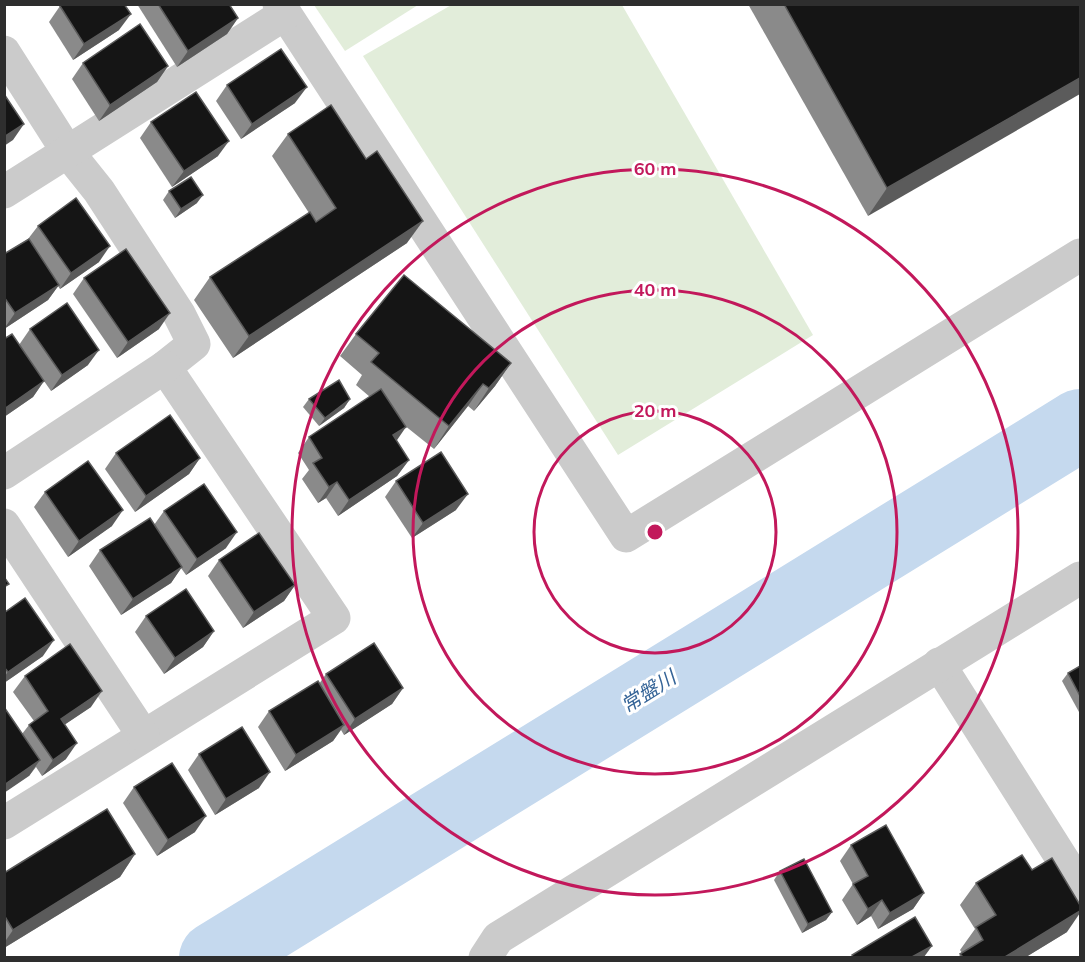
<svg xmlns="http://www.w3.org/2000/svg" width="1085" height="962" font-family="Mulish,'Noto Sans JP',sans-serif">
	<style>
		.green { fill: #e2edda }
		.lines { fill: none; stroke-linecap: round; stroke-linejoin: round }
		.river { stroke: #c5d9ee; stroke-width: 72 }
		.minor { stroke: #cbcbcb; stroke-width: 33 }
		.wall { fill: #8a8a8a }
		.shaded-wall { fill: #5b5b5b }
		.building { fill: #151515; stroke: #5b5b5b; stroke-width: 1.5 }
		.ring { fill: none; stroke: #c2185b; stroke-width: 3 }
		.labels { text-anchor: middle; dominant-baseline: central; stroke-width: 6; stroke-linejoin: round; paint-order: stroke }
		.water-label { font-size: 20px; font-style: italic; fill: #356497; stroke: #fff }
		.centre { fill: #c2185b; stroke: #fff; stroke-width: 3 }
		.ring-label { font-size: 18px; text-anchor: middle; font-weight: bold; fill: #c2185b; stroke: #fff; stroke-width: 6; stroke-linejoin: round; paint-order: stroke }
	</style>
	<rect width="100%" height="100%" fill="#fff"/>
	<!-- green -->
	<g class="green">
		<path d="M453 4 622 5 813 335 618 455 363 56Z"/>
		<path d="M314 5H418L345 51Z"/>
	</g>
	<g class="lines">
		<!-- river -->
		<path class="river" d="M215 958 1080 425"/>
		<!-- minor -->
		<g class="minor">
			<path d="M279 4 626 536 1080 255"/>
			<path d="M4 52 67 151 99 191 179 314 194 344 165 367 334 618 4 823"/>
			<path d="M4 192 285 14"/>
			<path d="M4 473 165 367"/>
			<path d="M4 525 143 735"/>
			<path d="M939 664 1080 887"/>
			<path d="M485 958 498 938 1080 578"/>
		</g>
	</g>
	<!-- wall -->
	<g class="wall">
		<path d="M137 4H229L238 18 227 34 177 67Z"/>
		<path d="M748 4H1080L868 216Z"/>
		<path d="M60 6 119 30 73 60 49 22Z"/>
		<path d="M83 63 168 66 157 82 99 121 72 79Z"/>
		<path d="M227 85 295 103 241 139 216 101Z"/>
		<path d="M151 122 218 156 172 187 140 138Z"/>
		<path d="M288 134 407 243 233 358 194 300 210 277 309 213 272 156Z"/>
		<path d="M169 191 197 203 175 218 163 200Z"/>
		<path d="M38 226 99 262 60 289 58 286 48 300 4 329V254L28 239Z"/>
		<path d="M84 278 159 329 117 358 73 294Z"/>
		<path d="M30 329 88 365 51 391 44 381 33 397 4 417V339L19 345Z"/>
		<path d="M356 334 511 363 495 386 474 411 468 406 434 449 404 425 396 441 409 460 397 476 338 516 326 498 318 503 302 479 309 470 298 453 309 437 370 397 356 385 362 375 340 356Z"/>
		<path d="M309 399H350L344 408 319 426 303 407Z"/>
		<path d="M116 453 200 458 189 474 135 512 105 469Z"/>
		<path d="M396 481 456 510 412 538 385 497Z"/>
		<path d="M45 492 112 526 68 557 34 507Z"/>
		<path d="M164 511 226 548 186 575 181 568 171 583 121 615 89 566 100 550 154 525Z"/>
		<path d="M219 560 295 585 284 601 243 628 208 576Z"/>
		<path d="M4 613 43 656 4 683Z"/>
		<path d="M146 616 214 631 203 647 164 674 135 632Z"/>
		<path d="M1080 666V711L1079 712 1062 681 1068 673Z"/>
		<path d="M326 674 403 688 392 704 344 735 341 730 333 741 285 771 258 727 269 711 319 684Z"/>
		<path d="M25 676 91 707 64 725 66 759 42 776 36 767 29 776 22 734 29 725 34 721 13 692Z"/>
		<path d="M199 754 259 788 215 815 188 770Z"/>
		<path d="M134 787 195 832 157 856 123 803Z"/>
		<path d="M851 845 924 893 913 909 878 929 871 916 857 925 842 900 853 884 840 861Z"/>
		<path d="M135 854 120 877 4 948V873Z"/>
		<path d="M780 871 832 912 826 920 802 933 774 880Z"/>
		<path d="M976 883 1067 932 1026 957H958L962 953 960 950 975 929 960 905Z"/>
	</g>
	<!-- shaded-wall -->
	<g class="shaded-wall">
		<path d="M131 14 119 30 73 60 84 44Z"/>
		<path d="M238 18 227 34 177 67 188 51Z"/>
		<path d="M168 66 157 82 99 121 110 105Z"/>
		<path d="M1080 78V94L868 216 887 188Z"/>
		<path d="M307 87 295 103 241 139 252 124Z"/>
		<path d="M24 124 13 140 4 146V137Z"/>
		<path d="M229 141 218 156 172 187 184 171Z"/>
		<path d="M203 195 197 203 175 218 181 209Z"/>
		<path d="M423 221 407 243 233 358 249 336Z"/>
		<path d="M110 246 99 262 60 289 71 273Z"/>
		<path d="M59 285 48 300 4 329 15 313Z"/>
		<path d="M170 313 159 329 117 358 128 342Z"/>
		<path d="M99 350 88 365 51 391 62 375Z"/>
		<path d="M511 363 495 386 474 411 489 388Z"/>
		<path d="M44 381 33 397 4 417V409Z"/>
		<path d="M483 384 468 406 434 449 449 426Z"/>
		<path d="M350 399 344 408 319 426 325 418Z"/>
		<path d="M406 427 395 443 393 435Z"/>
		<path d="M200 458 189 474 135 512 146 496Z"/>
		<path d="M409 460 397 476 338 516 349 500Z"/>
		<path d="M337 482 326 498 318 503 329 487Z"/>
		<path d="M468 494 456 510 412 538 423 523Z"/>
		<path d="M123 510 112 526 68 557 79 541Z"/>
		<path d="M237 532 226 548 186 575 197 559Z"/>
		<path d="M182 567 171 583 121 615 133 599Z"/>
		<path d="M295 585 284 601 243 628 254 612Z"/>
		<path d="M214 631 203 647 164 674 175 658Z"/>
		<path d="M54 640 43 656 4 683V677L8 672Z"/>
		<path d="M403 688 392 704 344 735 355 719Z"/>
		<path d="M102 691 91 707 49 735 61 719Z"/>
		<path d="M344 725 333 741 285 771 296 755Z"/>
		<path d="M77 743 66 759 42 776 53 760Z"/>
		<path d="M40 760 29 776 4 793V785Z"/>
		<path d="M270 772 259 788 215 815 226 799Z"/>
		<path d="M206 816 195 832 157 856 168 840Z"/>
		<path d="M135 854 120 877 4 948V943L13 930Z"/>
		<path d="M924 893 913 909 878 929 890 913Z"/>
		<path d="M882 900 871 916 857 925 868 909Z"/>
		<path d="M1080 911V913L1067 932 1026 957H1005Z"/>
		<path d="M832 912 826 920 802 933 808 924Z"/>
		<path d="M932 946 924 957H912Z"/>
	</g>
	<!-- building -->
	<g class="building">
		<path d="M62 4H124L131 14 84 44 60 6Z"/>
		<path d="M158 4H229L238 18 188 51Z"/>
		<path d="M784 4H1080V78L887 188Z"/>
		<path d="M140 24 168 66 110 105 83 63Z"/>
		<path d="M281 49 307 87 252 124 227 85Z"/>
		<path d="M196 92 229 141 184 171 151 122Z"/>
		<path d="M4 94 24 124 4 137Z"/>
		<path d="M331 105 366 159 377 151 423 221 249 336 210 277 310 212 316 222 336 208 288 134Z"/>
		<path d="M191 177 203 195 181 209 169 191Z"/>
		<path d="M76 198 110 246 71 273 38 226Z"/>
		<path d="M29 239 59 285 15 313 4 297V254Z"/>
		<path d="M126 249 170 313 128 342 84 278Z"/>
		<path d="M404 275 511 363 489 388 483 384 449 426 371 362 379 353 356 334Z"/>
		<path d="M67 303 99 350 62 375 30 329Z"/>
		<path d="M12 334 44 381 4 409V339Z"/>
		<path d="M339 380 350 399 325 418 309 399Z"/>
		<path d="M381 389 406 427 393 435 409 460 349 500 337 482 329 487 313 463 322 458 309 437Z"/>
		<path d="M170 415 200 458 146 496 116 453Z"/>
		<path d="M441 452 468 494 423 523 396 481Z"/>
		<path d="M88 461 123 510 79 541 45 492Z"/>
		<path d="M204 484 237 532 197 559 164 511Z"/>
		<path d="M150 518 182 567 133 599 100 550Z"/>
		<path d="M259 533 295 585 254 612 219 560Z"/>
		<path d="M4 577 9 584 4 587Z"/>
		<path d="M186 589 214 631 175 658 146 616Z"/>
		<path d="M25 598 54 640 8 672 4 667V613Z"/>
		<path d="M374 643 403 688 355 719 326 674Z"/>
		<path d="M70 644 102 691 61 719 77 743 53 760 29 725 48 711 25 676Z"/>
		<path d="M1080 666V696L1068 673Z"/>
		<path d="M318 681 344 725 296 755 269 711Z"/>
		<path d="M4 707 40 760 4 785Z"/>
		<path d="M242 727 270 772 226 799 199 754Z"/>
		<path d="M172 763 206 816 168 840 134 787Z"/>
		<path d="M107 809 135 854 13 930 4 915V873Z"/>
		<path d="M886 825 924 893 890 913 882 900 868 909 853 884 868 876 851 845Z"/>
		<path d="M1022 855 1032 870 1052 858 1080 905V911L1005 957H963L960 954 983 940 976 927 996 915 976 883Z"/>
		<path d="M804 859 832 912 808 924 780 871Z"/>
		<path d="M915 917 932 946 912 957H853L852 955Z"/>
	</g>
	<!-- distance rings -->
	<g class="ring">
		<circle cx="655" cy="532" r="121"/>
		<circle cx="655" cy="532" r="242"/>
		<circle cx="655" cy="532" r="363"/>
	</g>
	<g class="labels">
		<!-- water labels -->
		<g class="water-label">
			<text transform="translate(648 691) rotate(-32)">常盤川</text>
		</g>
	</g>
	<circle cx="655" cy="532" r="9" class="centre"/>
	<g class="ring-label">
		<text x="655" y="175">60 m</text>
		<text x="655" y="296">40 m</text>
		<text x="655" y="417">20 m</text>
	</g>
	<!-- border -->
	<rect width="1085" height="962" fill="none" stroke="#2e2e2e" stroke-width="12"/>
</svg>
